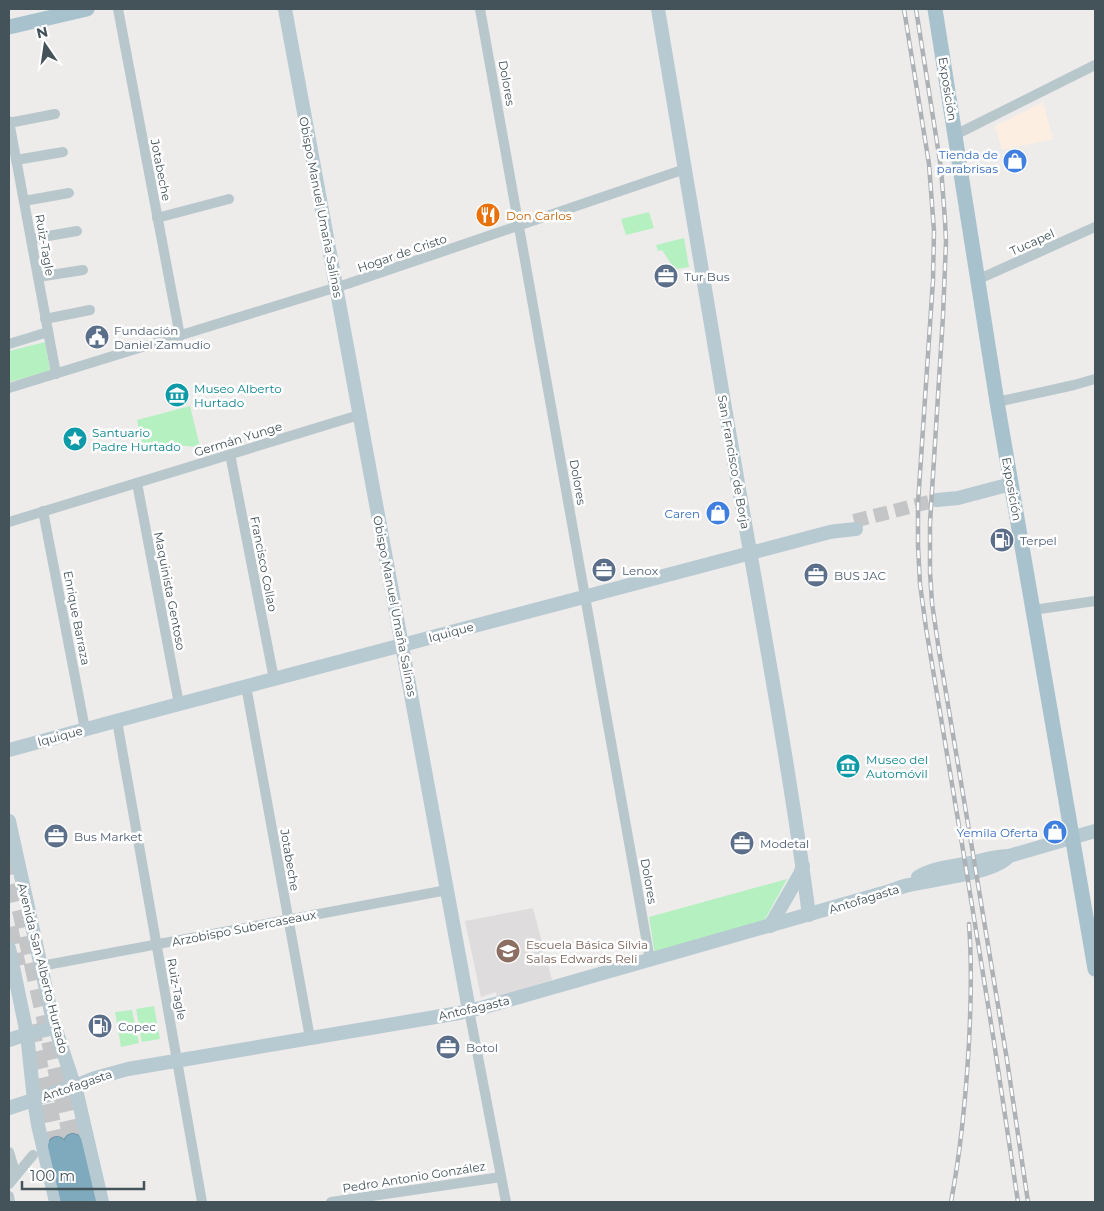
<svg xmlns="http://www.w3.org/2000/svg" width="1104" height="1211" font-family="Montserrat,sans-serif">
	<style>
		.commercial { fill: #fcefe1 }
		.education { fill: #dfdcde }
		.green { fill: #b5f0c0 }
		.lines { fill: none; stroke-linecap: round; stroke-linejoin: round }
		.secondary-tunnel { stroke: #c3c5c6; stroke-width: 14; stroke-dasharray: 14 7; stroke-linecap: butt }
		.highway-tunnel { stroke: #c3c5c6; stroke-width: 18; stroke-dasharray: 18 9; stroke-linecap: butt }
		.highway-casing { stroke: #6a95aa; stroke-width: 20 }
		.street { stroke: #b8c7cc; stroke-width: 10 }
		.secondary { stroke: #b7c9d1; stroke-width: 14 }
		.primary { stroke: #a8c2cd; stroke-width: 15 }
		.highway { stroke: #7faabe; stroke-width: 18 }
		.rail-casing { stroke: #adb2b6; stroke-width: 4.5 }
		.rail { stroke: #fff; stroke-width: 2.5; stroke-dasharray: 8; stroke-linecap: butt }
		.labels { text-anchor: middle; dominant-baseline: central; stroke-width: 5; stroke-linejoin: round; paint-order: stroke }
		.street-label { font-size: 12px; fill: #435359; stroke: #fff }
		.shop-label { font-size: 12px; fill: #366cbe; stroke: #fff; text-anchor: end }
		.food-label { font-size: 12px; fill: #c56008; stroke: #fff; text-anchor: start }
		.service-label { font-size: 12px; fill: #4e5e75; stroke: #fff; text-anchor: start }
		.culture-label { font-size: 12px; fill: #0d838f; stroke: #fff; text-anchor: start }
		.education-label { font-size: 12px; fill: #785e54; stroke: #fff; text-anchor: start }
	</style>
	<rect width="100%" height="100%" fill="#eeebeb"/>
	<!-- commercial -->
	<path class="commercial" d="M1043 102 1053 139 1002 150 995 126Z"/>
	<!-- education -->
	<path class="education" d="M533 908 552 980 497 997 496 992 481 997 465 921Z"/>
	<!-- green -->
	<g class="green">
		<path d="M649 212 654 228 626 235 621 219Z"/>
		<path d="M684 238 689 267 677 269 672 265 662 250 658 251 656 245Z"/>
		<path d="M45 342 50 371 9 382V351Z"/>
		<path d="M190 406 200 447 142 443 137 420Z"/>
		<path d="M787 879 763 923 655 955 649 917Z"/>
		<path d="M154 1006 160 1039 142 1042 136 1009Z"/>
		<path d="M132 1010 139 1043 121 1047 115 1012Z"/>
	</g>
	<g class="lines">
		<!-- secondary-tunnel -->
		<path class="secondary-tunnel" d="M854 521 937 500"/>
		<!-- highway-tunnel -->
		<g class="highway-tunnel">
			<path d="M9 857 73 1143"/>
			<path d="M9 927 17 966"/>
			<path d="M30 1025 57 1146"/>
		</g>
		<defs>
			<g id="highway">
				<path d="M73 1143 87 1202"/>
				<path d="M57 1146 70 1202"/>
			</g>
		</defs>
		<!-- highway casing -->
		<use href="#highway" class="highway-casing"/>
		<!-- street -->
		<g class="street">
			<path d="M118 9 180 336"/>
			<path d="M480 9 650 960"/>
			<path d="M9 121 56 374"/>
			<path d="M9 123 55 114"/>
			<path d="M955 135 1095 65"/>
			<path d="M16 160 63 152"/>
			<path d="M24 201 69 193"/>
			<path d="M157 218 229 199"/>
			<path d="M31 239 77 231"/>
			<path d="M38 277 83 270"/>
			<path d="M979 279 1095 227"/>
			<path d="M45 319 90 310"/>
			<path d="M9 344 48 332"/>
			<path d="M9 388 347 284 685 169"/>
			<path d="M997 402 1074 385 1095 379"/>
			<path d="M230 454 274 679"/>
			<path d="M137 483 179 704"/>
			<path d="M43 511 85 729"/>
			<path d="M9 522 359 415"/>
			<path d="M1033 610 1095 601"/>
			<path d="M246 686 310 1038"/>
			<path d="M117 721 202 1202"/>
			<path d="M41 966 447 890"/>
			<path d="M469 1010 506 1202"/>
			<path d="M9 1152 16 1175"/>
			<path d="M9 1184 33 1155"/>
			<path d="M9 1196 10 1202"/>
			<path d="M331 1202 501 1177"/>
		</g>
		<!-- secondary -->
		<g class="secondary">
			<path d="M285 9 469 1010"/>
			<path d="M658 9C680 138 701 267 723 396 752 569 786 741 809 915"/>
			<path d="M937 500 958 498 1011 484"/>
			<path d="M9 750 164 708 830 532 837 531 856 529"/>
			<path d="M9 821 53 1021 77 1094 102 1202"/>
			<path d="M918 877C934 868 952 866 971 863 984 860 996 856 1009 856L1095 831"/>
			<path d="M770 926 800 874 803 866"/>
			<path d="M9 948 27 1034 34 1100 38 1125 56 1202"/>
			<path d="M9 1040 27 1034 55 1028"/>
			<path d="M9 1108 75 1086 95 1078 128 1069 459 1013 481 1008 890 891C896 889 903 886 909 885 933 879 994 874 1009 856"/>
		</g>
		<!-- primary -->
		<g class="primary">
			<path d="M935 9 997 402 1095 969"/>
			<path d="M9 27 87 9"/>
		</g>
		<!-- highway -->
		<use href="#highway" class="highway"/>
		<defs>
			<g id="rail">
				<path d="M904 9 929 164 934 231 933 280 918 503V546L920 584 926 628 964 856 994 1042 1018 1202"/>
				<path d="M916 9 941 168 945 220 946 242 943 316 930 523V572L932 603 939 651 973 854 1007 1060 1028 1202"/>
				<path d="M951 1202C961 1149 966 1096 969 1042 971 1003 972 963 969 924"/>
			</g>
		</defs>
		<!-- rail casing -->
		<use href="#rail" class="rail-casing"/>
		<!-- rail -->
		<use href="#rail" class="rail"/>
	</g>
	<!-- icons -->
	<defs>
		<symbol id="shop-disc" viewBox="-11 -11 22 22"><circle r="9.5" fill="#3f7fe0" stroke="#fff"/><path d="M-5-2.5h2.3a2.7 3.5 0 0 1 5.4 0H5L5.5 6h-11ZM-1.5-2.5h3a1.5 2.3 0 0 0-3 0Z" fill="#fff"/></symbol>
		<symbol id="restaurant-disc" viewBox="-11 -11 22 22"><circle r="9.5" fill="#e8710a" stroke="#fff"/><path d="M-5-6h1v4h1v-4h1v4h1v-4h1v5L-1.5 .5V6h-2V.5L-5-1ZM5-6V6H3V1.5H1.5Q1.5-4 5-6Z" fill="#fff"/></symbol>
		<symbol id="office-disc" viewBox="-11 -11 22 22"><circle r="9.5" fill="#5c6f8a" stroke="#fff"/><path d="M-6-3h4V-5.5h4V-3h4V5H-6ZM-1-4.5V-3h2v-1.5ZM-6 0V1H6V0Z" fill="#fff"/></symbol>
		<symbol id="civic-disc" viewBox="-11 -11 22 22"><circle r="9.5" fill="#5c6f8a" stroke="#fff"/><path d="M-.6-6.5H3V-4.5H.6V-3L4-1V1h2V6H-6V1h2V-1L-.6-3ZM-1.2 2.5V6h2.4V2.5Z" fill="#fff"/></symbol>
		<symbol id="museum-disc" viewBox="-11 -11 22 22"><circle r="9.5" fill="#0f9aa8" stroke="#fff"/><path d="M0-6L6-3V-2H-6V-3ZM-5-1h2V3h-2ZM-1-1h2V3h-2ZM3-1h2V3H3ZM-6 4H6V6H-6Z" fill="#fff"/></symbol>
		<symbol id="sight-disc" viewBox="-11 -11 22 22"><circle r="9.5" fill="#0f9aa8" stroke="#fff"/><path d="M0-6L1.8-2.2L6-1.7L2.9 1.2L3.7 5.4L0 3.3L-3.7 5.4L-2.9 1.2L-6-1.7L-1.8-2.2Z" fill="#fff"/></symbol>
		<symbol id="fuel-disc" viewBox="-11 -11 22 22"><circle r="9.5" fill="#5c6f8a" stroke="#fff"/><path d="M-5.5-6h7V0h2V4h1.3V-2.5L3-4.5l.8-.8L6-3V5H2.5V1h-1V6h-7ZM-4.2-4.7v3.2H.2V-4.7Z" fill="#fff"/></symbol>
		<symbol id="school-disc" viewBox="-11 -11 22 22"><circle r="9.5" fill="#8d6e63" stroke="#fff"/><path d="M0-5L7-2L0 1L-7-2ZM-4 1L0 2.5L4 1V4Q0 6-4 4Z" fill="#fff"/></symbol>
	</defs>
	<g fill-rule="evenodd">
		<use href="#shop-disc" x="1001" y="147" width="28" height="28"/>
		<use href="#restaurant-disc" x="474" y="201" width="28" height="28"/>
		<use href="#office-disc" x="652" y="262" width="28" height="28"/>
		<use href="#civic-disc" x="83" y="323" width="28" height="28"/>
		<use href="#museum-disc" x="163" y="381" width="28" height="28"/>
		<use href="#sight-disc" x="61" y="425" width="28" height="28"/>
		<use href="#shop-disc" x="704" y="499" width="28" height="28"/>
		<use href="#fuel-disc" x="988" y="526" width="28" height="28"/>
		<use href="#office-disc" x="590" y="556" width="28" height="28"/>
		<use href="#office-disc" x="802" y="561" width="28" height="28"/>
		<use href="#museum-disc" x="834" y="752" width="28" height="28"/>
		<use href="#shop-disc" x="1041" y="818" width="28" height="28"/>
		<use href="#office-disc" x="42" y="822" width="28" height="28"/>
		<use href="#office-disc" x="728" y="829" width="28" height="28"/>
		<use href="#school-disc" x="494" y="937" width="28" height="28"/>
		<use href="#fuel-disc" x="86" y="1012" width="28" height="28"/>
		<use href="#office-disc" x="434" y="1033" width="28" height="28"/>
	</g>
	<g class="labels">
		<!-- street labels -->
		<g class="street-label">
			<text transform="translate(507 83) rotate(80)">Dolores</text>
			<text transform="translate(948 89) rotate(81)">Exposición</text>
			<text transform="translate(161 170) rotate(79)">Jotabeche</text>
			<text transform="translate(321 207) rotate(79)">Obispo Manuel Umaña Salinas</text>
			<text transform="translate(1032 242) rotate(-24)">Tucapel</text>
			<text transform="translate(45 245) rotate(80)">Ruiz-Tagle</text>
			<text transform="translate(402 253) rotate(-19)">Hogar de Cristo</text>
			<text transform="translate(238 439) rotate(-17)">Germán Yunge</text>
			<text transform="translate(734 462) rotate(80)">San Francisco de Borja</text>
			<text transform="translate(578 482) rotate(80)">Dolores</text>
			<text transform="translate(1012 489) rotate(80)">Exposición</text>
			<text transform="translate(264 564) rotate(79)">Francisco Collao</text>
			<text transform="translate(170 591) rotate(79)">Maquinista Gentoso</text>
			<text transform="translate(395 606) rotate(79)">Obispo Manuel Umaña Salinas</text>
			<text transform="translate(77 618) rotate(79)">Enrique Barraza</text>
			<text transform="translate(451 632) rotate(-15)">Iquique</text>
			<text transform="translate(60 736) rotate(-15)">Iquique</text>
			<text transform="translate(290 860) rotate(80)">Jotabeche</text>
			<text transform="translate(649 881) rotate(80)">Dolores</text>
			<text transform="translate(864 899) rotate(-17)">Antofagasta</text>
			<text transform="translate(244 928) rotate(-11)">Arzobispo Subercaseaux</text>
			<text transform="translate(43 968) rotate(76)">Avenida San Alberto Hurtado</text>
			<text transform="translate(177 989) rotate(80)">Ruiz-Tagle</text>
			<text transform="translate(474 1008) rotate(-13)">Antofagasta</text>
			<text transform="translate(77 1085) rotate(-19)">Antofagasta</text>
			<text transform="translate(414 1177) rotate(-9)">Pedro Antonio González</text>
		</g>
		<!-- shop labels -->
		<g class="shop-label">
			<text x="998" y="154">Tienda de<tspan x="998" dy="14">parabrisas</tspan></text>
			<text x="700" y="513">Caren</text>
			<text x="1038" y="832">Yemila Oferta</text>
		</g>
		<!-- food labels -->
		<g class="food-label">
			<text x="506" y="215">Don Carlos</text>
		</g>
		<!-- service labels -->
		<g class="service-label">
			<text x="684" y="276">Tur Bus</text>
			<text x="114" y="330">Fundación<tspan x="114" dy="14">Daniel Zamudio</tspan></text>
			<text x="1020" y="540">Terpel</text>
			<text x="622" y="570">Lenox</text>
			<text x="834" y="575">BUS JAC</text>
			<text x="74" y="836">Bus Market</text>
			<text x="760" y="843">Modetal</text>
			<text x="118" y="1026">Copec</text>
			<text x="466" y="1047">Botol</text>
		</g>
		<!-- culture labels -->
		<g class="culture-label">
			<text x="194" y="388">Museo Alberto<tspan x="194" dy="14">Hurtado</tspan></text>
			<text x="92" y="432">Santuario<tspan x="92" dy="14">Padre Hurtado</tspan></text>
			<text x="866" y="759">Museo del<tspan x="866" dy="14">Automóvil</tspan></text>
		</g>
		<!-- education labels -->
		<g class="education-label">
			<text x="526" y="944">Escuela Básica Silvia<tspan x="526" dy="14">Salas Edwards Reli</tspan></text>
		</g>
	</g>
	<!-- border -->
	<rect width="1104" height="1211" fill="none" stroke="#435359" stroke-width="20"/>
	<!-- north arrow -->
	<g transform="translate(45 45) rotate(347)" stroke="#ffffff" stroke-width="4" paint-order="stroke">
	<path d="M0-4L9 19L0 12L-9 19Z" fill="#435359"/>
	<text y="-8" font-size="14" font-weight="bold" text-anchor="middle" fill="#435359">N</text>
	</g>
	<!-- scale -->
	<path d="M22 1181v8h122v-8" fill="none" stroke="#435359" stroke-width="2.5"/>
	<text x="30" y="1181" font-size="15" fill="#435359" stroke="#ffffff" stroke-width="4" paint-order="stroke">100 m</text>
</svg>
